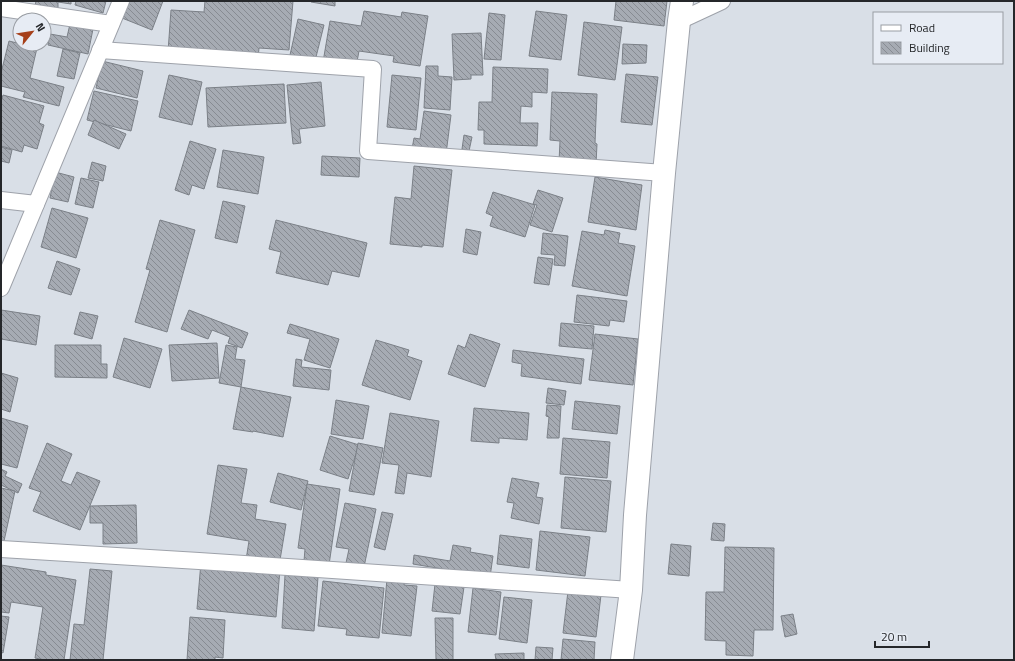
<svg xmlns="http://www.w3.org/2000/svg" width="1015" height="661" font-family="'Titillium Web',sans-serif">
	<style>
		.building { fill: url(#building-back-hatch); stroke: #7b8087 }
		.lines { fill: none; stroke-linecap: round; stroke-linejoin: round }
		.street-casing { stroke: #9ea2aa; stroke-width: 18 }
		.secondary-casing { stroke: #9ea2aa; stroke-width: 24 }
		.street { stroke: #fff; stroke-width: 16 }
		.secondary { stroke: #fff; stroke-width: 22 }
	</style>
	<defs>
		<pattern id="building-back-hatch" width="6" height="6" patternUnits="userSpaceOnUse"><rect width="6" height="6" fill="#a6abb3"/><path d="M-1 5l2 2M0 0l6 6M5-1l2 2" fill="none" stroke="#878b92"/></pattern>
	</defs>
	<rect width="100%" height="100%" fill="#d9dfe7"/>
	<!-- building -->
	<g class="building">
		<path d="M36 1H71V4L58 2V9L35 6Z"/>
		<path d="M76 1H106L103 13 75 5Z"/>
		<path d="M129 1H163L152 30 122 18Z"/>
		<path d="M205 1H293L289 50 259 48 258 59 168 52 171 10 204 12Z"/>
		<path d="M311 1H335V6L311 2Z"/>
		<path d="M616 1H667L664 26 614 20Z"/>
		<path d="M364 11 401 17 402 12 428 16 420 66 393 62 394 56 359 51 356 67 323 62 330 21 361 26Z"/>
		<path d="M536 11 567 15 561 60 529 56Z"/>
		<path d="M489 13 505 15 501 60 484 59Z"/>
		<path d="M298 19 324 25 315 61 290 55Z"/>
		<path d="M44 22 49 23 46 40 44 39Z"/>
		<path d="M584 22 622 27 615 80 578 75Z"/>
		<path d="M70 24 93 29 88 54 48 45 50 34 67 37Z"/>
		<path d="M481 33 483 75H471V79L454 80 452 34Z"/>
		<path d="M9 41 37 48 30 78 64 87 59 106 23 97 25 92 1 86V73Z"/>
		<path d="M623 44 647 45 646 63 622 64Z"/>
		<path d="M63 49 80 53 74 79 57 76Z"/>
		<path d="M102 61 143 71 137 98 96 88Z"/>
		<path d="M426 66H438V76L452 77 450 110 424 108Z"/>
		<path d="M493 67 548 69 547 93 532 92V107L521 106 520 123H538L537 146 484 144V130H478L479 102H492Z"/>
		<path d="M626 74 658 77 652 125 621 122Z"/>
		<path d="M169 75 202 82 192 125 159 117Z"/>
		<path d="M392 75 421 78 416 130 387 127Z"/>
		<path d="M321 82 325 126 299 129 301 143 293 144 287 85Z"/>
		<path d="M284 84 286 123 208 127 206 88Z"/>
		<path d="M94 91 138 101 131 131 87 120Z"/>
		<path d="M552 92 597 94 595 143 597 144 596 164 559 162 560 141 550 140Z"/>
		<path d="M3 95 44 106 39 123 44 125 37 149 24 145 22 152 1 146V102Z"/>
		<path d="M424 111 451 115 446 154 412 149 414 138 420 139Z"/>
		<path d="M94 120 126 134 119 149 88 135Z"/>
		<path d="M464 135 472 137 469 151 462 149Z"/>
		<path d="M190 141 216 149 204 189 192 185 189 195 175 190Z"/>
		<path d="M1 147 12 150 9 163 1 161Z"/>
		<path d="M223 150 264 157 258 194 217 187Z"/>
		<path d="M322 156 360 158 359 177 321 175Z"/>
		<path d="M92 162 106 166 103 181 88 178Z"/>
		<path d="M414 166 452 170 443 247 422 245V247L390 244 395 197 411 199Z"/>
		<path d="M55 172 74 177 68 202 50 198Z"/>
		<path d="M595 177 642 185 636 230 588 222Z"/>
		<path d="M81 178 99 182 93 208 75 204Z"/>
		<path d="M538 190 563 198 552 232 530 225 537 205 533 204Z"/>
		<path d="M493 192 535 205 525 237 490 226 493 216 486 213Z"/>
		<path d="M223 201 245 206 237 243 215 238Z"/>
		<path d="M52 208 88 218 76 258 41 247Z"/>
		<path d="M160 220 195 230 167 332 135 322 150 270 146 269Z"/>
		<path d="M276 220 367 243 359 277 332 271 328 285 276 273 281 252 269 249Z"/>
		<path d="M466 229 481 232 477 255 463 252Z"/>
		<path d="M605 230 620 233 618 243 635 246 627 296 572 286 582 231 604 235Z"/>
		<path d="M543 233 568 236 565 266 554 265 555 255 541 254Z"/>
		<path d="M538 257 553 259 549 285 534 283Z"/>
		<path d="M57 261 80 269 71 295 48 288Z"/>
		<path d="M577 295 627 301 624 322 610 320 609 326 574 322Z"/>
		<path d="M1 310 40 316 36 345 1 339Z"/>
		<path d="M189 310 248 333 242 348 228 343 230 337 212 330 208 339 181 329Z"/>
		<path d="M80 312 98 316 92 339 74 334Z"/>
		<path d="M561 323 594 326 592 349 559 346Z"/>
		<path d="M290 324 339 339 330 368 304 360 310 339 287 333Z"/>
		<path d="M470 334 500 344 485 387 448 374 458 345 465 348Z"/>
		<path d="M595 334 638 339 633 385 589 380Z"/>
		<path d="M124 338 162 349 150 388 113 377Z"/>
		<path d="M376 340 409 350 407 356 422 361 410 400 362 385Z"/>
		<path d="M217 343 219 378 172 381 169 345Z"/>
		<path d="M55 345H101V364H107V378L55 377Z"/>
		<path d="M226 345 237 347 235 359 245 360 241 387 219 383Z"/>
		<path d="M513 350 584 359 581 384 521 376 522 364 512 362Z"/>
		<path d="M296 359 302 360 301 367 331 370 329 390 293 386Z"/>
		<path d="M1 373 18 378 10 412 1 409Z"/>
		<path d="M241 387 291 397 283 437 253 431V432L233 429Z"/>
		<path d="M548 388 566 391 564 405 546 403Z"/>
		<path d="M336 400 369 406 363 439 331 434Z"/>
		<path d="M575 401 620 406 617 434 572 429Z"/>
		<path d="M547 405 561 406 559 438H547L549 417 546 416Z"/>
		<path d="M474 408 529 413 527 440 499 438V443L471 441Z"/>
		<path d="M390 413 439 421 431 477 407 473 404 494 395 493 399 465 382 463Z"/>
		<path d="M1 418 28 426 17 468 1 464Z"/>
		<path d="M330 436 359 445 348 479 320 470Z"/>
		<path d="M563 438 610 442 607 478 560 474Z"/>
		<path d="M47 443 72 454 61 481 71 485 77 472 100 481 80 530 33 511 41 492 29 488Z"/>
		<path d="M358 443 383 448 374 495 349 491Z"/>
		<path d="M218 465 247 469 241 503 257 505 255 519 286 524 279 566 246 560 249 541 207 534Z"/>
		<path d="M1 469 7 472 5 476 22 484 18 493 1 485Z"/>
		<path d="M278 473 308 481 301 510 270 502Z"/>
		<path d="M565 477 611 481 606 532 561 528Z"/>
		<path d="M512 478 539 483 536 497 543 498 539 524 511 518 514 503 507 502Z"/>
		<path d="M307 484 340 489 329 565 304 561 305 549 298 548Z"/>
		<path d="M1 488 15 491 4 541H1Z"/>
		<path d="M345 503 376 509 364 567 346 563 349 549 336 547Z"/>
		<path d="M136 505 137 543 103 544V523H90V506Z"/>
		<path d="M382 512 393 514 385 550 374 547Z"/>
		<path d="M713 523 725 524 724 541 711 540Z"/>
		<path d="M540 531 590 537 585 576 536 570Z"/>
		<path d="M500 535 532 539 529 568 497 564Z"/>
		<path d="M671 544 691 546 689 576 668 574Z"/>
		<path d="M453 545 471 548 470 552 493 556 490 577 413 564 414 555 450 561Z"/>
		<path d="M725 547 774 548 773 630H754L753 656 726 655V641L705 640 706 592H724Z"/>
		<path d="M201 562 280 569 276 617 197 609Z"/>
		<path d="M1 565 46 572V575L76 580 64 660H45L35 658 43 607 11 602 9 613 1 612Z"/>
		<path d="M90 569 112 571 103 660H70L74 624 84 625Z"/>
		<path d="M285 575 318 577 314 631 282 628Z"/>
		<path d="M387 579 405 580 404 585 417 586 411 636 382 633Z"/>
		<path d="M323 581 384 588 379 638 346 635 347 629 318 626Z"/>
		<path d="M435 584 464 587 460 614 432 611Z"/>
		<path d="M473 588 501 592 496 635 468 632Z"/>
		<path d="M568 591 601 595 596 637 563 633Z"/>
		<path d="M504 597 532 600 527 643 499 639Z"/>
		<path d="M793 614 797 634 785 637 781 616Z"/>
		<path d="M1 616 9 617 3 653 1 652Z"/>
		<path d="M190 617 225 620 223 658 215 657V660H187Z"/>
		<path d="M435 618H453V660H436Z"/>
		<path d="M563 639 595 642 594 660H561Z"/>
		<path d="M536 647 553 648 552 660H535Z"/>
		<path d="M524 653V660H496L495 654Z"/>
	</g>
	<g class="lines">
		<defs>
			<g id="street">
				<path d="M1 8 111 24"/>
				<path d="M679 21 722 1"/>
				<path d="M100 50 373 69 368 151 664 173"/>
				<path d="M1 200 36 204"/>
				<path d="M1 288 121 1"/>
				<path d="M1 549 199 561 631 590"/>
			</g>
			<path id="secondary" d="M622 660 631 590 635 515 664 173 679 21 682 1"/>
		</defs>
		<!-- street casing -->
		<use href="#street" class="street-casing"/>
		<!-- secondary casing -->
		<use href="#secondary" class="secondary-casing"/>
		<!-- street -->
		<use href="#street" class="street"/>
		<!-- secondary -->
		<use href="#secondary" class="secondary"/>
	</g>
	<!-- border -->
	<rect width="1015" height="661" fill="none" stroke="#25272a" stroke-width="4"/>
	<!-- legend -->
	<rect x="873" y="12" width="130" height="52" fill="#e7ecf4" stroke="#999da3"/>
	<rect x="881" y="25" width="20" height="6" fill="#ffffff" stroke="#999da3"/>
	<text x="909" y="32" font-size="12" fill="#25272a">Road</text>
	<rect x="881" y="42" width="20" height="12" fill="url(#building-back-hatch)" stroke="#999da3"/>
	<text x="909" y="52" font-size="12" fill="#25272a">Building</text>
	<!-- north arrow -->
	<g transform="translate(32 32) rotate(60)"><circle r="19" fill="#e7ecf4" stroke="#999da3"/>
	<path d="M0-3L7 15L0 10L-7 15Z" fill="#a6401a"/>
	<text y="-6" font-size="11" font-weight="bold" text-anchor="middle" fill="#25272a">N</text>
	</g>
	<!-- scale -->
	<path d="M875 641v6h54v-6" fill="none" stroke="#25272a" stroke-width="2"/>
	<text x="881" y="641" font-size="12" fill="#25272a" stroke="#e7ecf4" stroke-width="3" paint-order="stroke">20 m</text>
</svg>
